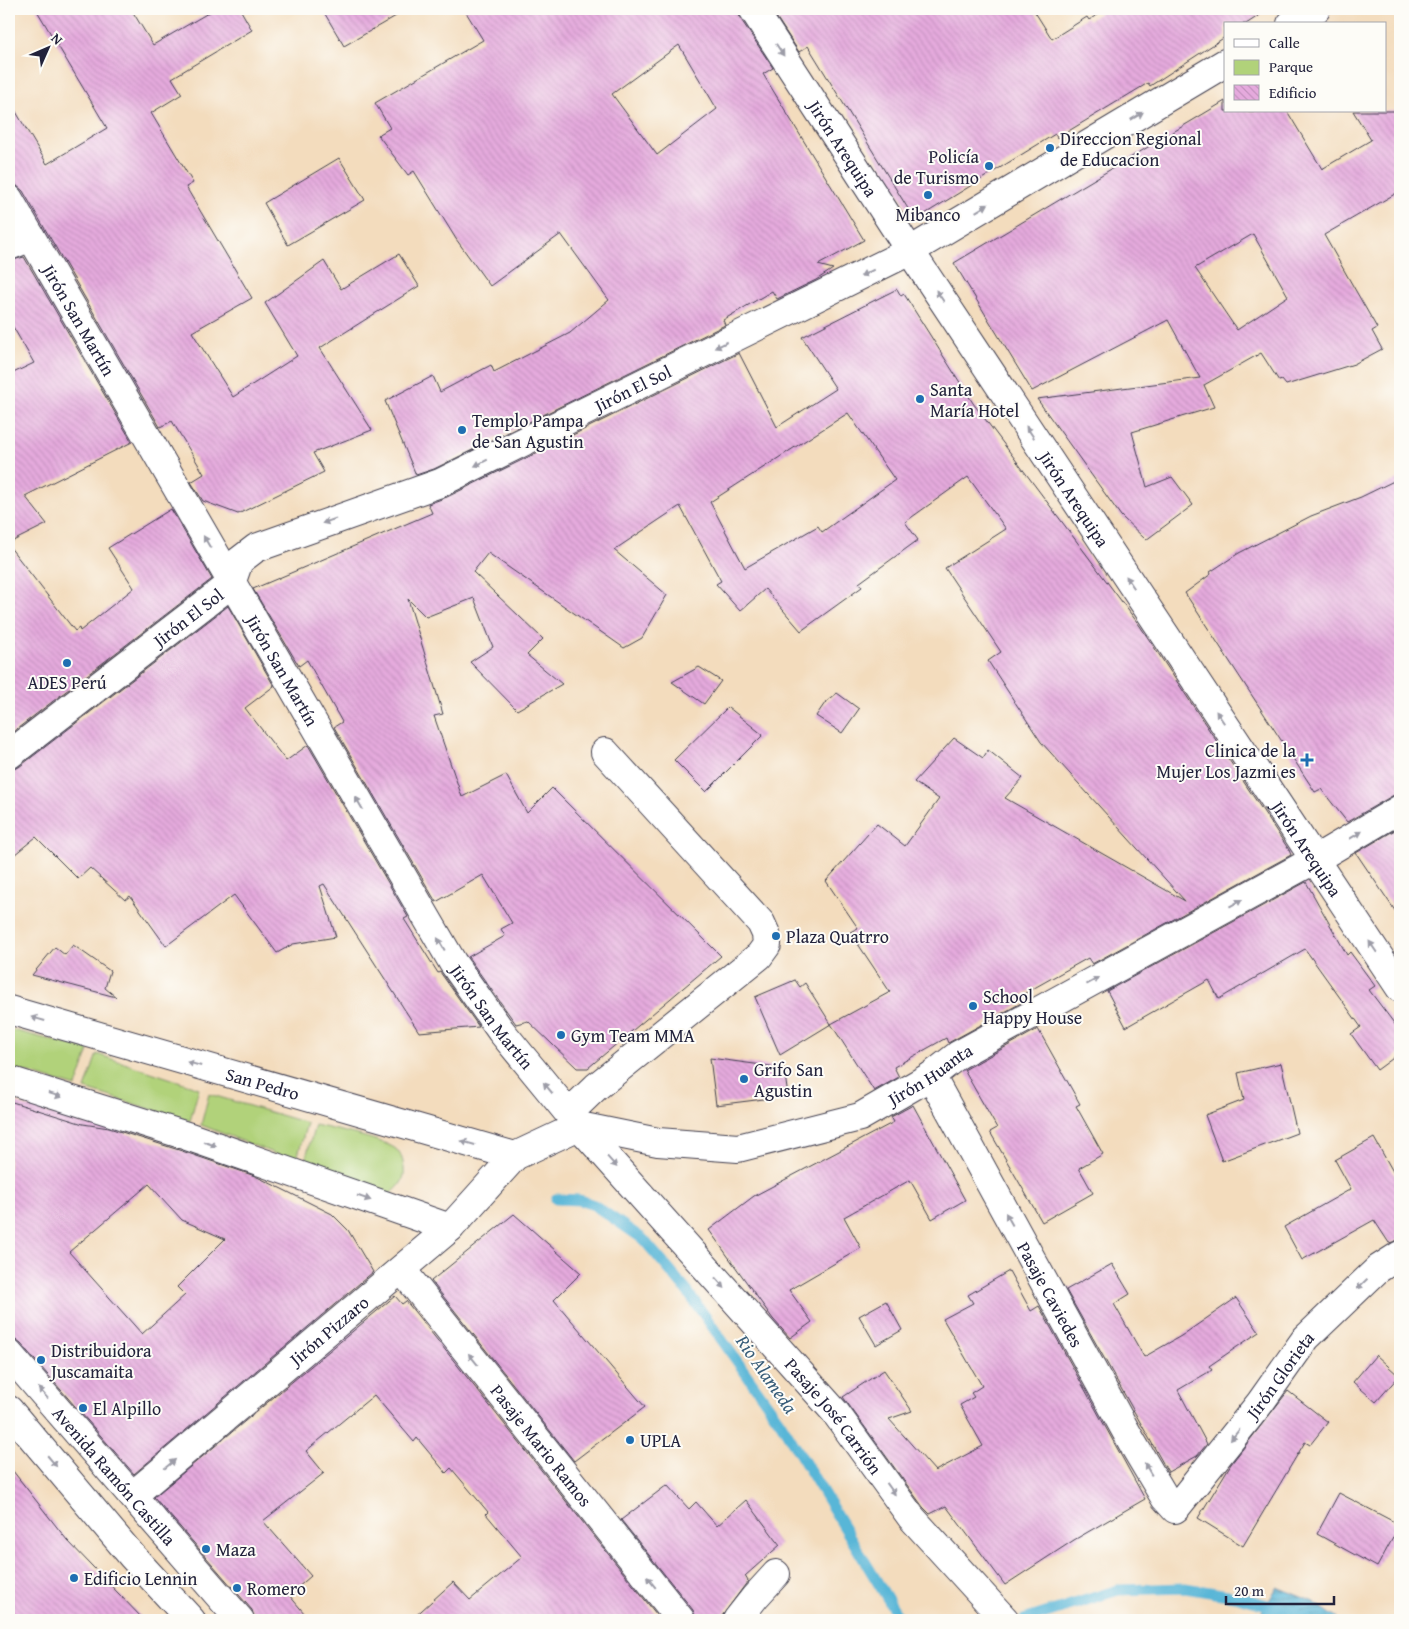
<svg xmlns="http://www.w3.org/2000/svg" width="1409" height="1629" font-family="'Gentium Book Plus',serif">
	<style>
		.green { fill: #b1d27a; stroke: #6a7a5a }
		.water { fill: url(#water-rules); stroke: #3d6c89 }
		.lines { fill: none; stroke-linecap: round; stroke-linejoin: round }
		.stream { stroke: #58b6d7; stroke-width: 11 }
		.building { fill: url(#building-back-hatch); fill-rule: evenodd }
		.minor-casing { stroke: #413e4e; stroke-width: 30 }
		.minor { stroke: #fff; stroke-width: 28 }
		.oneway { fill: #9c9ca7 }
		.poi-dot { fill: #1f6fb2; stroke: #fdfcf7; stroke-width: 2 }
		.labels { text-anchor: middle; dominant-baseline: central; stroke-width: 4; stroke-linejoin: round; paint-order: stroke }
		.poi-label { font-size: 18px; fill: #22223b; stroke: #fdfcf7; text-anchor: start }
		.street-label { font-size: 18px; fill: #22223b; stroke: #fdfcf7 }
		.water-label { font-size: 19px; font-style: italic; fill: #385d79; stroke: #fdfcf7 }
	</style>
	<defs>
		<pattern id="water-rules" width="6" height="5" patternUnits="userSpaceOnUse" patternTransform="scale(1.25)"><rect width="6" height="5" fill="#58b6d7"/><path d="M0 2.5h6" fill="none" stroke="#4894b0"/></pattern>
		<pattern id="building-back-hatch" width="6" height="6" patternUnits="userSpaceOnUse" patternTransform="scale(1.25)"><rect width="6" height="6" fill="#e5aadd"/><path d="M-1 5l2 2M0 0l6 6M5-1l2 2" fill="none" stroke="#c492bf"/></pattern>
	</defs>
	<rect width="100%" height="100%" fill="#fdfcf7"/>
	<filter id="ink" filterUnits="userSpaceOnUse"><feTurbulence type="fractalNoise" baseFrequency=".02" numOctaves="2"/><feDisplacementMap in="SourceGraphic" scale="10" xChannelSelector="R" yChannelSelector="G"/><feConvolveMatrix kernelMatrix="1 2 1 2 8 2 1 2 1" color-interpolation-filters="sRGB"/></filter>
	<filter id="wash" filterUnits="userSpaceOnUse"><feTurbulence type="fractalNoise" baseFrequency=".0096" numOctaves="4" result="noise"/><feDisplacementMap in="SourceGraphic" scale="20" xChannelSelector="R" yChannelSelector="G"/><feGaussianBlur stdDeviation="1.12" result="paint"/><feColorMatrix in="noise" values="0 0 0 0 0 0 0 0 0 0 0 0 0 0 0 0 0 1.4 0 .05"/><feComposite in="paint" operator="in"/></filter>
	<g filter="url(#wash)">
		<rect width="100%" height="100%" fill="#f3dcbd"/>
		<!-- green -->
		<g class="green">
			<path d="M9 1029 89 1050 76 1087 9 1067Z"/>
			<path d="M97 1054 199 1088 190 1121 85 1089Z"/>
			<path d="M209 1094 307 1123 296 1162 201 1125Z"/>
			<path d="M315 1125C332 1129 387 1140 397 1150 402 1156 403 1161 404 1168 406 1181 397 1190 387 1196L304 1164Z"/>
		</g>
		<!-- water -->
		<path class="water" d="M1277 1587 1314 1602 1339 1620H1258Z"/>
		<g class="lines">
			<!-- stream -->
			<g class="stream">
				<path d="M556 1199 579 1200 594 1205 643 1239 687 1291 781 1423 898 1616 903 1620"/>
				<path d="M1024 1620 1118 1590 1185 1588 1234 1596 1294 1612 1308 1620"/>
			</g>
		</g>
		<g id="blocks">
			<!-- building -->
			<g class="building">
				<path d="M36 9H131L153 45 215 9H240L252 30 172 78 182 94 151 113 193 183 186 187 252 298 192 332 233 397 297 356 265 303 324 261 341 289 399 254 419 286 320 348 372 430 313 453 324 472 238 514 203 501 191 482 204 474 172 421 160 427 23 191 16 185 9 183V100L47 164 107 128Z"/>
				<path d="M322 9H408L344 46Z"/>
				<path d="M464 9H738L740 18 773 68 763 74 864 240 818 265 833 269 816 280 777 299 772 291 723 320 725 325 434 469 416 475 385 401 433 376 440 392 491 365 494 372 570 333 609 300 561 234 490 286 456 239 414 171 408 175 378 135 390 128 375 103 483 40ZM679 45 717 109 657 155 612 94Z"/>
				<path d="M771 9H1033L1052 39 1087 17 1089 20 1106 9H1269L1246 24H1225V37L1150 86 1148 83 1057 138 1055 134 915 220 808 46 799 52Z"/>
				<path d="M1225 101V111H1287L1322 169 1371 140 1353 111H1400V191L1324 235 1377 328 1372 331 1382 349 1354 364 1286 385 1282 380 1279 381 1261 353 1204 385 1214 407 1132 432 1147 487 1172 477 1193 505 1146 540 1121 516 1037 399 1200 378 1168 320 1032 391 954 263ZM1253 234 1288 296 1237 330 1195 268Z"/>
				<path d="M339 158 365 200 288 245 264 203Z"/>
				<path d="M24 257 132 442 25 496 47 524 9 543V375L34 363 9 320V261Z"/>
				<path d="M897 289 901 296 904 294 973 403 1140 626 1289 850 1291 855 1092 964 1088 958 1052 978 1020 996 1023 1002 948 1043 946 1038 894 1067 899 1077 874 1091 831 1024 890 992 850 932 858 928 826 881 877 824 905 846 939 799 914 782 954 738 983 758 988 750 1023 778 1005 798 1185 901 1041 742 988 661 1001 652 945 568 1006 529 968 477 905 522 918 540 859 583 862 587 801 631 765 589 740 611 716 584 721 581 680 506 614 550 667 595 642 638 624 648 488 553 473 572 543 639 527 655 562 684 517 710 470 662 493 647 474 598 426 617 408 599 443 714 434 716 462 797 506 775 527 813 552 788 721 956 588 1068H577L528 1021 516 1024 468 957 505 936 501 929 512 923 483 875 436 902 334 727 342 722 307 660 299 666 253 589 432 513 428 504 447 497 739 353 777 427 836 389 802 337ZM848 413 895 480 822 532 818 526 745 568 710 502Z"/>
				<path d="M1400 478V793L1392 796 1347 822 1321 789 1315 792 1185 593 1211 574 1210 572 1239 553 1311 516 1361 497Z"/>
				<path d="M171 509 212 579 9 735V546L75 631 79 628 80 631 134 588 108 548Z"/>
				<path d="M228 606 274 686 245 708 286 761 308 745 408 917 404 919 438 973 440 972 479 1027 419 1032 324 884 320 886 336 937 293 944 277 953 234 895 166 946 130 896 125 900 90 868 78 879 36 837 9 859V770L19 767Z"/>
				<path d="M699 667 721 681 704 704 672 682Z"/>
				<path d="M837 693 859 709 842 733 816 716 825 703Z"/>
				<path d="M728 707 763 735 706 792 674 760Z"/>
				<path d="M1400 827V918L1356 853Z"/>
				<path d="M1306 882 1347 955 1350 952 1375 986 1369 990 1400 1031V1053L1377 1070 1351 1034 1361 1027 1305 949 1219 999 1209 980 1126 1027 1107 991Z"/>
				<path d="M73 945 110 971 105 988 116 997 32 975 55 947 65 955Z"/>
				<path d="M795 980 800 987 805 983 831 1024 780 1055 755 997Z"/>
				<path d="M1038 1029 1080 1104 1076 1106 1103 1154 1079 1168 1093 1193 1042 1222 990 1132 997 1128 964 1070Z"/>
				<path d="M710 1058 784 1068 788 1096 716 1105Z"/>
				<path d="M1281 1063 1297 1133 1222 1161 1205 1115 1244 1100 1238 1073Z"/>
				<path d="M9 1101 83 1124 109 1128 182 1151 255 1176 282 1189 332 1214 348 1230 373 1272 134 1474 21 1344 9 1335ZM149 1184 182 1220 225 1239 177 1287 185 1295 142 1334 69 1252Z"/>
				<path d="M913 1105 965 1200 932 1219 910 1180 844 1217 861 1248 789 1290 812 1322 790 1338 773 1319 709 1230 754 1196 894 1122 891 1117Z"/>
				<path d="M1374 1138 1400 1184V1240L1389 1243 1374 1220 1302 1260 1284 1227 1351 1189 1335 1160Z"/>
				<path d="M514 1214 581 1273 554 1300 645 1407 574 1461 431 1281Z"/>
				<path d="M1112 1264 1130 1294 1114 1304 1144 1357 1181 1336 1236 1298 1259 1332 1209 1366 1212 1370 1178 1390 1207 1444 1197 1456 1168 1472 1066 1290Z"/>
				<path d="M1009 1271 1031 1311 1039 1306 1145 1499 1074 1540 1005 1585 946 1506 930 1514 923 1507 843 1397 884 1370 912 1411 889 1419 935 1471 983 1446 960 1405 974 1397 971 1393 982 1386 943 1319 973 1303 968 1295Z"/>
				<path d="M395 1296 402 1304 406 1301 661 1620H411L453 1582 470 1600 522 1557 486 1514 488 1512 451 1468 446 1473 417 1438 414 1442 374 1395 306 1451 324 1473 263 1521 311 1576 289 1595 310 1620H255L252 1610 154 1497Z"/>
				<path d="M886 1301 902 1330 876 1345 859 1316Z"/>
				<path d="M1376 1355 1399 1376 1376 1402 1353 1382Z"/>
				<path d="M1288 1391 1328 1422 1310 1445 1305 1442 1243 1546 1198 1518 1231 1464Z"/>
				<path d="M9 1466 67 1540 144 1620H9Z"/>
				<path d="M667 1485 689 1509 696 1502 717 1526 746 1500 780 1545 745 1576 748 1581 719 1620H696L693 1610 621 1520Z"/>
				<path d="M1339 1493 1400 1525 1377 1567 1317 1534Z"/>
			</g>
		</g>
	</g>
	<g filter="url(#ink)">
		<use href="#blocks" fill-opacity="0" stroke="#413e4e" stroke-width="1"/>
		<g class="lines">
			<defs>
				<g id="minor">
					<path id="s1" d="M753 9 910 251 1400 988"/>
					<path d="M1291 24 1316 9"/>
					<path id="s2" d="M9 199 453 963 501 1031 579 1126 835 1412 911 1517 1005 1620"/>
					<path d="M9 246 31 237"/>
					<path id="s3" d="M9 755 231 584 239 561 256 548 440 483 910 251 1225 63"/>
					<path id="s4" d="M9 1010 515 1156"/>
					<path id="s5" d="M931 1076 1133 1444 1165 1498 1175 1509 1260 1403 1306 1338 1378 1269 1400 1255"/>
					<path d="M9 1080 187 1136 450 1228"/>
					<path d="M569 1113 596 1087 759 956 767 945 766 934 761 923 605 752"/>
					<path id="s6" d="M402 1270 681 1620"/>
					<path id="s7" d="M9 1354 240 1620"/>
					<path d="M9 1410 132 1556 191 1620"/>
					<path id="s8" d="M133 1495 450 1228 515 1156 579 1126 658 1142 738 1148 860 1117 931 1076 958 1055 1314 860 1400 809"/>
					<path d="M737 1620 755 1597 776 1574"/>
				</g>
			</defs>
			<!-- minor casing -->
			<use href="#minor" class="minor-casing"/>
			<!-- minor -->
			<use href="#minor" class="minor"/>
		</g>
		<!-- one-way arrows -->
		<defs><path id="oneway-solid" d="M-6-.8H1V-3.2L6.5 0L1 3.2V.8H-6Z" transform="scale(1.25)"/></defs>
		<g class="oneway">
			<use href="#oneway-solid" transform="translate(780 50) rotate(57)"/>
			<use href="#oneway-solid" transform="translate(1137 116) rotate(-31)"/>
			<use href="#oneway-solid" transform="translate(982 208) rotate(-31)"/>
			<use href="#oneway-solid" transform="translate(867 273) rotate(154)"/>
			<use href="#oneway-solid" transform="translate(940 296) rotate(-124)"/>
			<use href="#oneway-solid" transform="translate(721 345) rotate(154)"/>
			<use href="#oneway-solid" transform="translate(1030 432) rotate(-124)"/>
			<use href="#oneway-solid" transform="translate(481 463) rotate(154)"/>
			<use href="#oneway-solid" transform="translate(329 521) rotate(161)"/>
			<use href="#oneway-solid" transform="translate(207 542) rotate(-120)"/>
			<use href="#oneway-solid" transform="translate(1130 582) rotate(-124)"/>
			<use href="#oneway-solid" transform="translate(1220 717) rotate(-124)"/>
			<use href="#oneway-solid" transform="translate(359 803) rotate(-120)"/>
			<use href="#oneway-solid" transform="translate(1356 835) rotate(-31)"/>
			<use href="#oneway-solid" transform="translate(1236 903) rotate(-29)"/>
			<use href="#oneway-solid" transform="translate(441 944) rotate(-120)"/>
			<use href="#oneway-solid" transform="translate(1373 947) rotate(-124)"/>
			<use href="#oneway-solid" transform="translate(1093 981) rotate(-29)"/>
			<use href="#oneway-solid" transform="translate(38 1019) rotate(-164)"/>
			<use href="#oneway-solid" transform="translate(194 1064) rotate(-164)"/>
			<use href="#oneway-solid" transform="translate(548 1088) rotate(-130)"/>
			<use href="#oneway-solid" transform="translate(55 1095) rotate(17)"/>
			<use href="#oneway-solid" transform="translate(468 1143) rotate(-164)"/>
			<use href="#oneway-solid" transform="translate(210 1144) rotate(19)"/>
			<use href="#oneway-solid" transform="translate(612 1162) rotate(48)"/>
			<use href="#oneway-solid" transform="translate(364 1198) rotate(19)"/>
			<use href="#oneway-solid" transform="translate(1009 1219) rotate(-119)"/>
			<use href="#oneway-solid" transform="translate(720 1283) rotate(48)"/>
			<use href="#oneway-solid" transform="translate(1362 1284) rotate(136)"/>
			<use href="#oneway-solid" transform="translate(473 1359) rotate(-129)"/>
			<use href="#oneway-solid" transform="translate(43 1393) rotate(-131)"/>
			<use href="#oneway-solid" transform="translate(1235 1435) rotate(129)"/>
			<use href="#oneway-solid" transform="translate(52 1461) rotate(50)"/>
			<use href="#oneway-solid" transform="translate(170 1464) rotate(-40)"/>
			<use href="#oneway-solid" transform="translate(1148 1469) rotate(-120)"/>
			<use href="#oneway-solid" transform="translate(891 1489) rotate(54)"/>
			<use href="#oneway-solid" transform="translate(651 1582) rotate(-129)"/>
		</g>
	</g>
	<!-- markers -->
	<g class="poi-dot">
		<circle cx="1050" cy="148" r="5"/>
		<circle cx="989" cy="166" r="5"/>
		<circle cx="928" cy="195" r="5"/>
		<circle cx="920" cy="399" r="5"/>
		<circle cx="462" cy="430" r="5"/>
		<circle cx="67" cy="663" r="5"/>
		<path d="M1304.5 752.5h5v5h5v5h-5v5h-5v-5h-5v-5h5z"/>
		<circle cx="776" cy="936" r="5"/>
		<circle cx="973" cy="1006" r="5"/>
		<circle cx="561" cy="1035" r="5"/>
		<circle cx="744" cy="1079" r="5"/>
		<circle cx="41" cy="1360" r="5"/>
		<circle cx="83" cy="1408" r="5"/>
		<circle cx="630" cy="1440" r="5"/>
		<circle cx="206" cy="1549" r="5"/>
		<circle cx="74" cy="1578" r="5"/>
		<circle cx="237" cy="1588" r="5"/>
	</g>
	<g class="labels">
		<!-- poi labels -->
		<g class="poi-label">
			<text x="1060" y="138">Direccion Regional<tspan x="1060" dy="21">de Educacion</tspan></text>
			<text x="979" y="156" text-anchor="end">Policía<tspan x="979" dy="21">de Turismo</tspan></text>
			<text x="928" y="214" text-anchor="middle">Mibanco</text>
			<text x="930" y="389">Santa<tspan x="930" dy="21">María Hotel</tspan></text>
			<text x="472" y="420">Templo Pampa<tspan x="472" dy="21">de San Agustin</tspan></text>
			<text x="67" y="682" text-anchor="middle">ADES Perú</text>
			<text x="1296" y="750" text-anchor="end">Clinica de la<tspan x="1296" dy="21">Mujer Los Jazmi es</tspan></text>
			<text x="786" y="936">Plaza Quatrro</text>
			<text x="983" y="996">School<tspan x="983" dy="21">Happy House</tspan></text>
			<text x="571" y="1035">Gym Team MMA</text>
			<text x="754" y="1069">Grifo San<tspan x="754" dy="21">Agustin</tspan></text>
			<text x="51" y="1350">Distribuidora<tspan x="51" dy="21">Juscamaita</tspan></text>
			<text x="93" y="1408">El Alpillo</text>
			<text x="640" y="1440">UPLA</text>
			<text x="216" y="1549">Maza</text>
			<text x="84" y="1578">Edificio Lennin</text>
			<text x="247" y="1588">Romero</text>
		</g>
		<!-- street labels -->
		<g class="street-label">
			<text stroke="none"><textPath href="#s1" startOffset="166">Jirón Arequipa</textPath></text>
			<text stroke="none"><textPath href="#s2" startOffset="140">Jirón San Martín</textPath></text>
			<text stroke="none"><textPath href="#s3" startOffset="736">Jirón El Sol</textPath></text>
			<text stroke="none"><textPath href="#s1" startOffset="586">Jirón Arequipa</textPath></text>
			<text stroke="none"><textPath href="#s3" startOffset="226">Jirón El Sol</textPath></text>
			<text stroke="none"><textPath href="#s2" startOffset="545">Jirón San Martín</textPath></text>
			<text stroke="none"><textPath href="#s1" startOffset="1006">Jirón Arequipa</textPath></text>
			<text stroke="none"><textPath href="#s2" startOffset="950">Jirón San Martín</textPath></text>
			<text stroke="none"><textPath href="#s8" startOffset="951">Jirón Huanta</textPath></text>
			<text stroke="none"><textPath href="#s4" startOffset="264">San Pedro</textPath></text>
			<text stroke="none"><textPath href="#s5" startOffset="249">Pasaje Caviedes</textPath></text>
			<text stroke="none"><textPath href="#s8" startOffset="256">Jirón Pizzaro</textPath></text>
			<text stroke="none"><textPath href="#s5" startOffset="668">Jirón Glorieta</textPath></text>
			<text stroke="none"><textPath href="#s2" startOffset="1476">Pasaje José Carrión</textPath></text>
			<text stroke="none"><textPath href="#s6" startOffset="224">Pasaje Mario Ramos</textPath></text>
			<text stroke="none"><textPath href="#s7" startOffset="161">Avenida Ramón Castilla</textPath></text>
		</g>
		<!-- water labels -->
		<g class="water-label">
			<text transform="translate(767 1374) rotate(55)">Rio Alameda</text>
		</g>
	</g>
	<!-- margin -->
	<rect width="1409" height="1629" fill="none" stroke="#fdfcf7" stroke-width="30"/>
	<!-- legend -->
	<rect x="1224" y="22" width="162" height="90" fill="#fdfcf7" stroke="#a5a5ac"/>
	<rect x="1234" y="39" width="25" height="8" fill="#ffffff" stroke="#a5a5ac"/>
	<text x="1269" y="48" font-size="15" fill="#22223b">Calle</text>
	<rect x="1234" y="60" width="25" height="15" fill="#b1d27a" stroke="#a5a5ac"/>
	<text x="1269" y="72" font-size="15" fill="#22223b">Parque</text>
	<rect x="1234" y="85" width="25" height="15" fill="url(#building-back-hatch)" stroke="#a5a5ac"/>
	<text x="1269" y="98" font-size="15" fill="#22223b">Edificio</text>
	<!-- north arrow -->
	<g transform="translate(48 48) rotate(45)" stroke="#fdfcf7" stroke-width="4" paint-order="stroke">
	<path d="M0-4L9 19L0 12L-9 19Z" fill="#22223b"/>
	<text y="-8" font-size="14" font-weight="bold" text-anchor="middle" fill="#22223b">N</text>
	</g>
	<!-- scale -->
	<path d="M1226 1596v8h108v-8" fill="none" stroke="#22223b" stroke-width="2.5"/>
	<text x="1234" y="1596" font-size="15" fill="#22223b" stroke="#fdfcf7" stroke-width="4" paint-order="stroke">20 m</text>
</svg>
